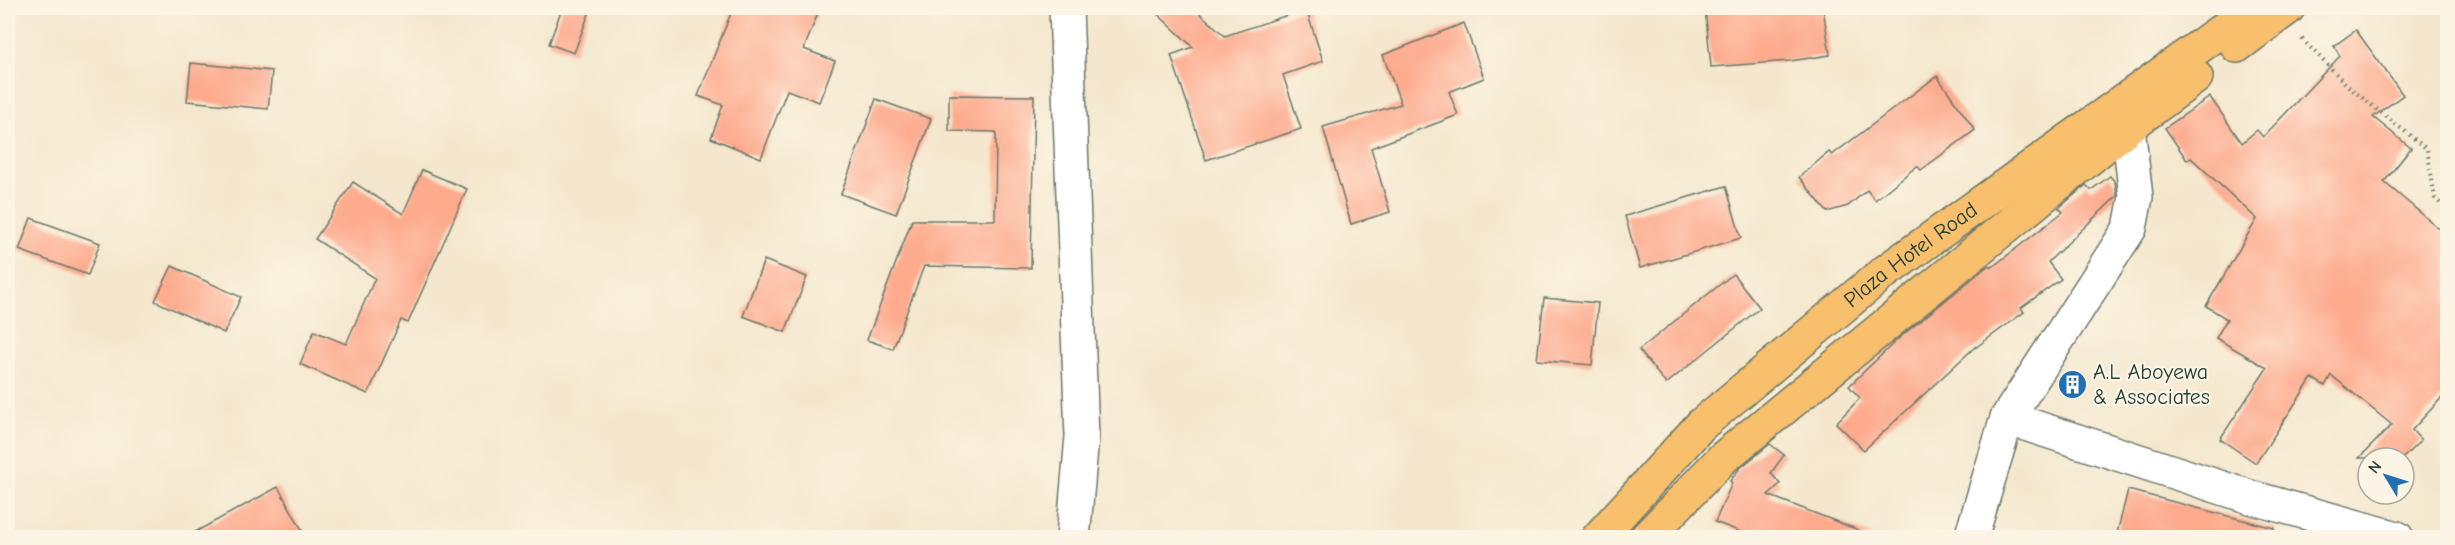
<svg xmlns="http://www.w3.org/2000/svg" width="2455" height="545" font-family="'Comic Neue',sans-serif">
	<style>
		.building { fill: #fdaa8d }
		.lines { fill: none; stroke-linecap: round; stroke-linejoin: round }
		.minor-casing { stroke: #6a786a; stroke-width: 36 }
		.primary-casing { stroke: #6a786a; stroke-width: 36 }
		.path { stroke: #6a786a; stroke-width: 4; stroke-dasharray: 1.5 4.5; stroke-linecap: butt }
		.minor { stroke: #fff; stroke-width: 33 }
		.primary { stroke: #f8bf6c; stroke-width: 33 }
		.labels { text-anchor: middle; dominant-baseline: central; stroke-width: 4.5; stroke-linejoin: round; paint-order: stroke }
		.street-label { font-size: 22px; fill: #1f3d34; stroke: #fcf5e5 }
		.poi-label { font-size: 22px; fill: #1f3d34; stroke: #fcf5e5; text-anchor: start }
	</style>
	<rect width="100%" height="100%" fill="#fcf5e5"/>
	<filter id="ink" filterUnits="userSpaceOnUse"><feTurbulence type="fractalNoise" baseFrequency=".0167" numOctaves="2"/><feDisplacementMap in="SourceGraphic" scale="12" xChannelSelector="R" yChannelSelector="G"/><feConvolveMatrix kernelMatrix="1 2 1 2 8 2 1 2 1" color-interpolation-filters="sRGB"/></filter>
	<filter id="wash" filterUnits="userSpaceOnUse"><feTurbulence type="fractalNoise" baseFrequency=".008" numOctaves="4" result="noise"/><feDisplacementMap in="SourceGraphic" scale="24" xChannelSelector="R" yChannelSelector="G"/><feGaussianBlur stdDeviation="1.35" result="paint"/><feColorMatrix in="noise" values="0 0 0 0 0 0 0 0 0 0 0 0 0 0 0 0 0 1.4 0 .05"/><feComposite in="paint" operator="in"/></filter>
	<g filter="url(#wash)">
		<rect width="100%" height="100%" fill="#f4e7cd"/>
		<g id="blocks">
			<!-- building -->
			<g class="building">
				<path d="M562 8H591L574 53 549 44Z"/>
				<path d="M733 8H820L804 49 835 61 819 102 787 90 761 158 711 138 723 105 698 96Z"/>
				<path d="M1151 8H1194L1225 36 1306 9 1323 61 1283 75 1301 129 1206 160 1171 55 1193 47Z"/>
				<path d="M1705 8H1823L1830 55 1790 61 1711 67Z"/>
				<path d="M1464 23 1484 78 1449 92 1458 115 1371 148 1390 212 1351 224 1323 127 1401 104 1383 55Z"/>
				<path d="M2356 30 2403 95 2373 117 2411 148 2384 182 2448 236V391L2412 430 2421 440 2403 458H2359L2392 425 2331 375 2325 386 2312 378 2256 463 2220 439 2267 368 2216 338 2227 319 2206 306 2257 219 2191 158 2187 160 2165 128 2210 97 2242 143 2257 130 2263 137 2340 56 2334 46Z"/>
				<path d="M191 63 272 71 268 109 187 101Z"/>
				<path d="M1937 76 1975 130 1921 170 1917 166 1875 200 1867 190 1848 206 1827 212 1799 177 1829 152 1832 155Z"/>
				<path d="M949 95 1034 96 1031 268 924 266 893 349 867 340 912 220H995L996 132 949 131Z"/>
				<path d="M876 99 931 119 896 214 841 194Z"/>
				<path d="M422 170 467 189 408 323 401 320 368 394 300 364 314 331 346 344 375 278 315 239 353 182 403 214Z"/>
				<path d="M2110 176 2115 182 2117 196 2048 262 2061 279 2021 308 2024 312 1975 348 1976 346 1864 450 1836 423 1860 398 1849 386 1898 339 1989 265 1991 268 2063 212 2059 208 2086 185 2091 190Z"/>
				<path d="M1726 186 1741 238 1640 268 1625 216Z"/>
				<path d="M31 218 100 243 88 275 19 250Z"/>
				<path d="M764 260 807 277 785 332 743 316Z"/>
				<path d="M172 266 241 297 224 333 155 301Z"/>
				<path d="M1733 274 1760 308 1666 384 1639 350Z"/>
				<path d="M1544 298 1598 303 1592 365 1537 360Z"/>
				<path d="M1770 444 1784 455 1771 473 1780 484 1768 495 1871 535 1870 537H1754L1715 522 1732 483 1730 481 1739 469Z"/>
				<path d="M278 487 306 537H186Z"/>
				<path d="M2128 490 2274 528 2273 537H2116Z"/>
			</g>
		</g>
	</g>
	<g filter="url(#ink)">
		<use href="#blocks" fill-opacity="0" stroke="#6a786a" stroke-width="1.5"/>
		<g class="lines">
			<defs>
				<g id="minor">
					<path d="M1066 8 1082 437 1073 538"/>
					<path d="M2007 418 2250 497 2397 538"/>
					<path d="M1971 538 2007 418 2130 228 2136 197 2128 127"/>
				</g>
				<g id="primary">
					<path d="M2237 46 2288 8"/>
					<path id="s1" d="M1598 538 1702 424 1882 274 2253 8"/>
					<path d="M1646 538 1723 458 2128 127 2196 77"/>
				</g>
			</defs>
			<!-- minor casing -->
			<use href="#minor" class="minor-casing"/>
			<!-- primary casing -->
			<use href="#primary" class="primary-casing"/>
			<!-- path -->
			<path class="path" d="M2302 39 2350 88 2427 149 2435 198 2448 211"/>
			<!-- minor -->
			<use href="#minor" class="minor"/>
			<!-- primary -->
			<use href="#primary" class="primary"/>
		</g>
	</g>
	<!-- icons -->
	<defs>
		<symbol id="building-disc" viewBox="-11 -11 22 22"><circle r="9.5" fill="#1f6fb2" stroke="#fcf5e5"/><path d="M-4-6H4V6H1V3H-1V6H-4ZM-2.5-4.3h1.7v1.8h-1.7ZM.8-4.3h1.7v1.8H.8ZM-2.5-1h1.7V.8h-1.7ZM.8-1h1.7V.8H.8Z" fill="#fff"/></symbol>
	</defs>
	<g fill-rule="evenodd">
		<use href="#building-disc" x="2056" y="368" width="33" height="33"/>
	</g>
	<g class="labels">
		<!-- street labels -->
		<g class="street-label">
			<text stroke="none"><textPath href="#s1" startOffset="423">Plaza Hotel Road</textPath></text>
		</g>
		<!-- poi labels -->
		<g class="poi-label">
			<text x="2093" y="372">A.L Aboyewa<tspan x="2093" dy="25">&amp; Associates</tspan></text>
		</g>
	</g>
	<!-- margin -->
	<rect width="2455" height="545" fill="none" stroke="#fcf5e5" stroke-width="30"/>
	<!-- north arrow -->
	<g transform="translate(2386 476) rotate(308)"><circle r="28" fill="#fcf5e5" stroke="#a4ab9e" stroke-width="1.5"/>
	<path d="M0-4.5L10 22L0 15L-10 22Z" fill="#1f6fb2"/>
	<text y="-9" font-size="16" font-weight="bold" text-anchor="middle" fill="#1f3d34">N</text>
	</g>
</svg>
